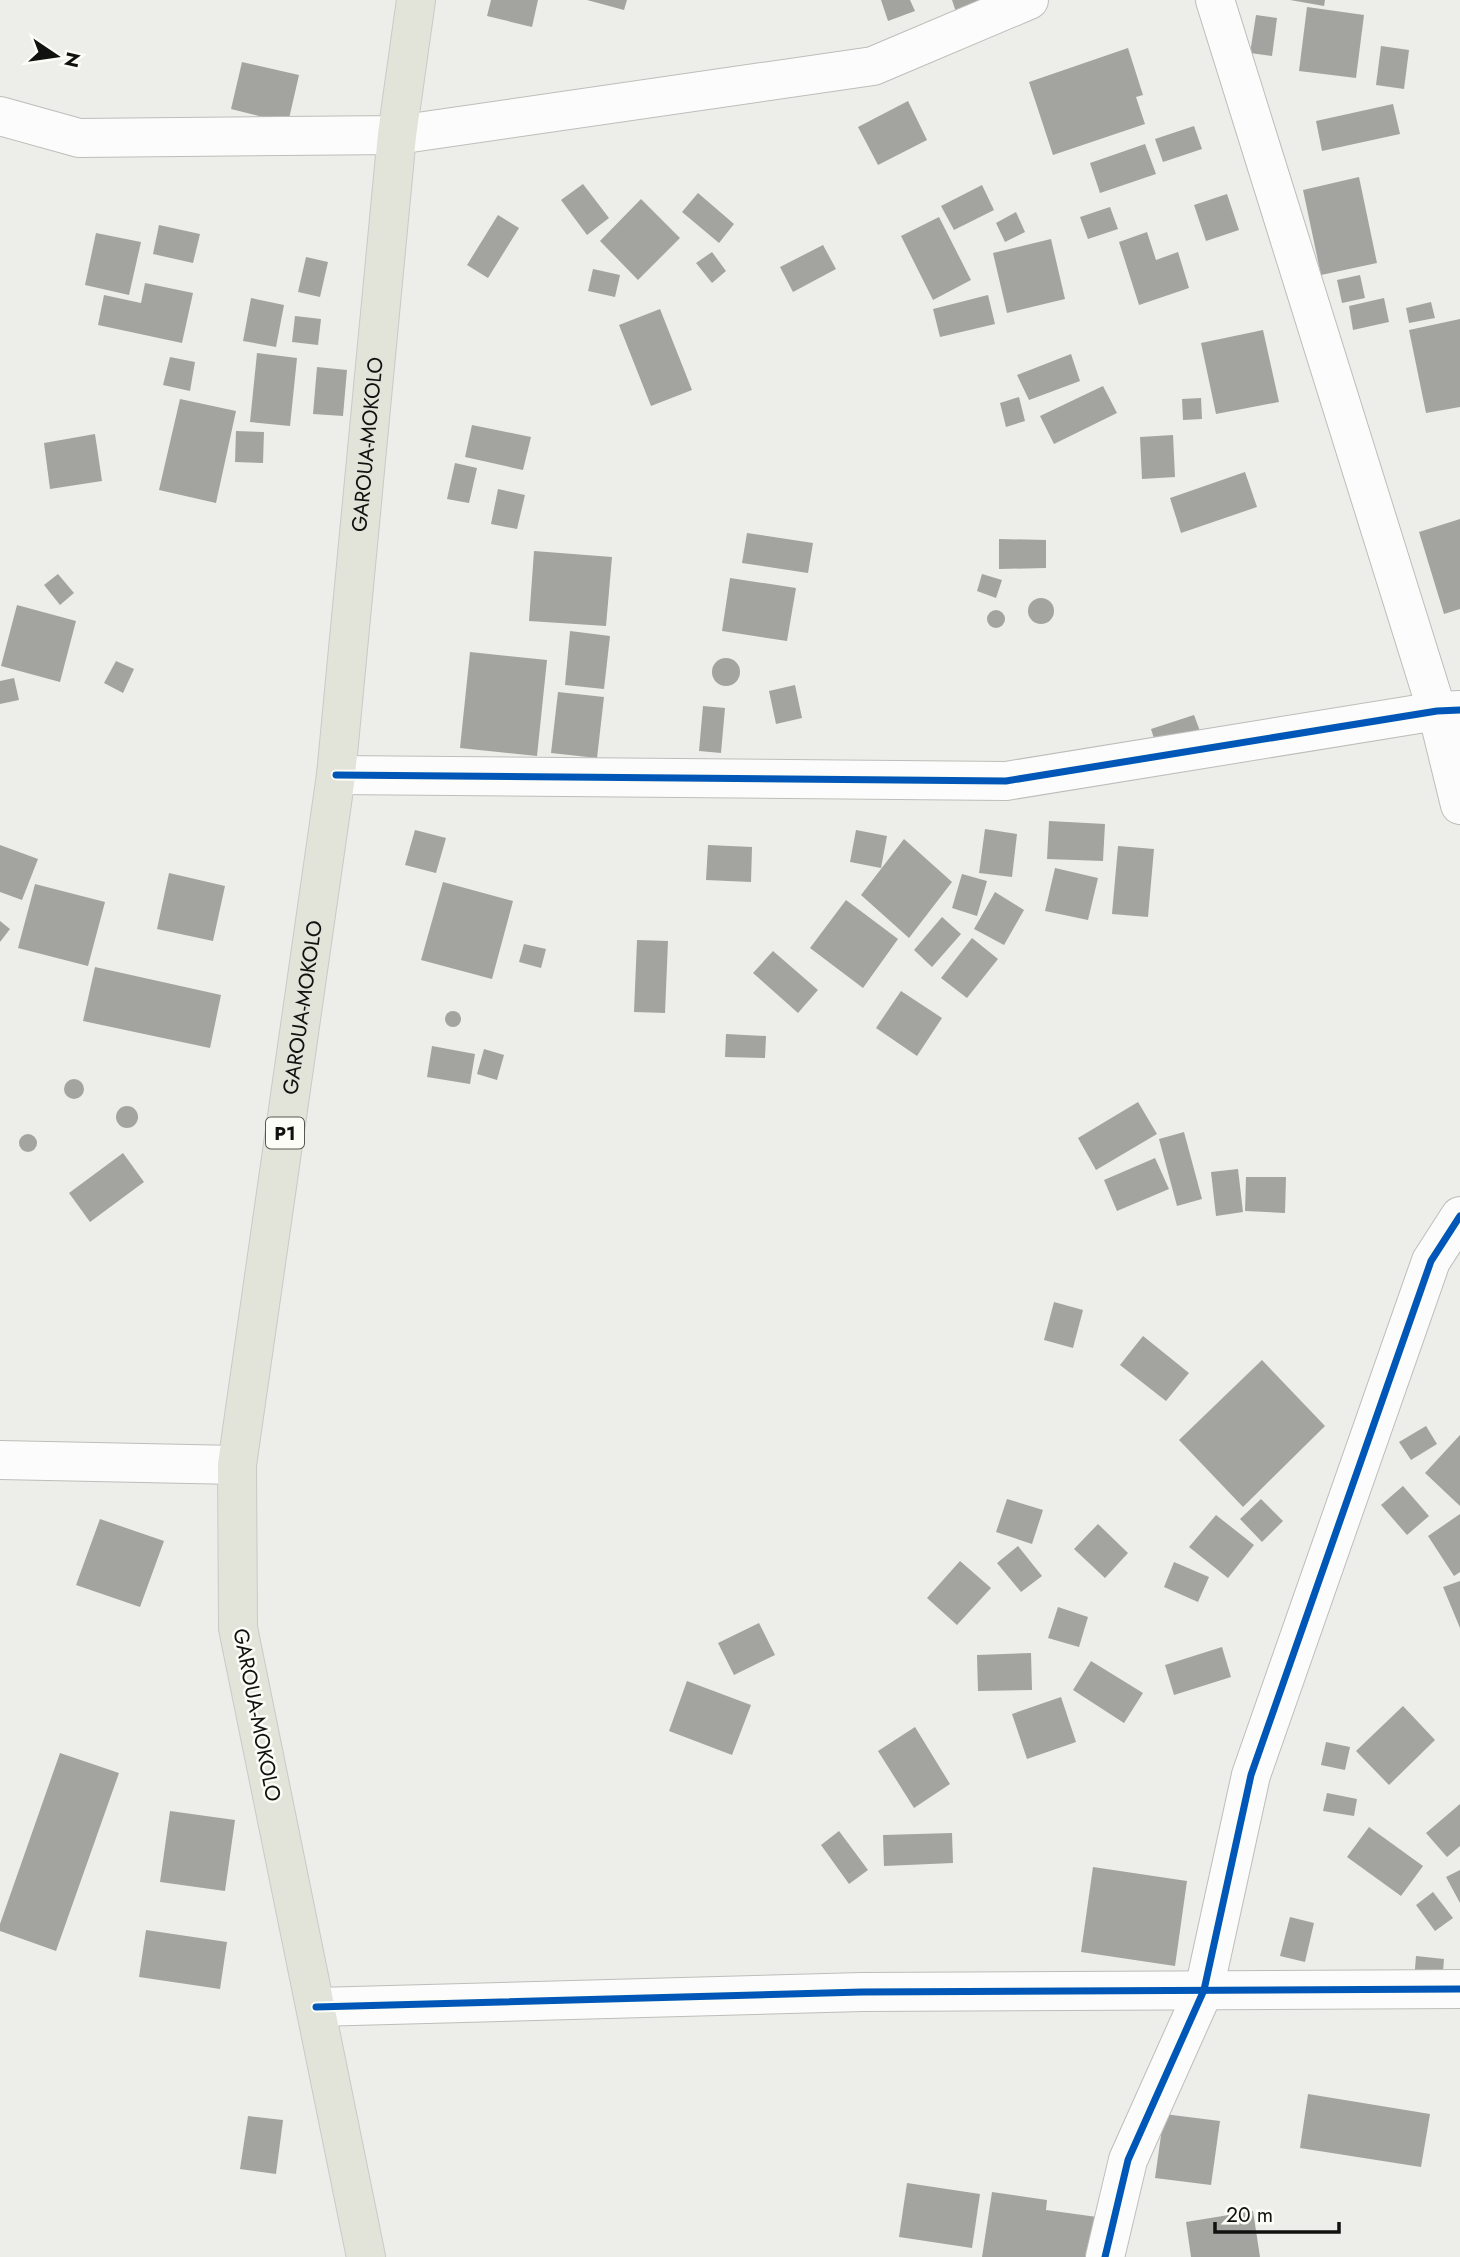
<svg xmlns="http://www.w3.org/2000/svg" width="1460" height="2257" font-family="Jost,sans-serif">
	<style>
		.building { fill: #a3a4a0 }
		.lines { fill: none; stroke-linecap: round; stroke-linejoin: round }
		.minor-casing { stroke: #bdbeba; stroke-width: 40 }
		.major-casing { stroke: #c9c9c7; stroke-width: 40 }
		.minor { stroke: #fcfcfc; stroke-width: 38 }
		.major { stroke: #e2e4d9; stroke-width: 38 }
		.cycleway-casing { stroke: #fbfdf6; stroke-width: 11 }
		.cycleway { stroke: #0057b8; stroke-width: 7 }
		.labels { text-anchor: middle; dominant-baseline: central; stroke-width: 5; stroke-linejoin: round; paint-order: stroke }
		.shield { fill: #fbfdf6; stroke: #575854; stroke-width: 2 }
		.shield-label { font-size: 19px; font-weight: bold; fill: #11110f }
		.street-label { font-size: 21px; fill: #11110f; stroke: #fbfdf6 }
	</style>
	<rect width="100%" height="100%" fill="#edeee9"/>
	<!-- building -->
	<g class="building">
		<path d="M491 0H538L532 27 487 16Z"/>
		<path d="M587 0H627L624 10Z"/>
		<path d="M881 0H910L915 11 888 21Z"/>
		<path d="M952 0H980L957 15Z"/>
		<path d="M1290 0H1325L1324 6Z"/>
		<path d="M1307 7 1364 15 1356 78 1299 71Z"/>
		<path d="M1256 15 1277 18 1272 56 1250 53Z"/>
		<path d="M1381 46 1409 50 1404 89 1376 85Z"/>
		<path d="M1128 48 1143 95 1136 97 1145 124 1053 155 1029 82Z"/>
		<path d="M242 62 299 75 288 123 231 109Z"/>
		<path d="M908 101 927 140 878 165 858 127Z"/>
		<path d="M1393 104 1400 134 1322 151 1316 121Z"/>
		<path d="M1194 126 1202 149 1163 162 1155 139Z"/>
		<path d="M1145 144 1156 174 1100 193 1090 163Z"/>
		<path d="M1359 177 1377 263 1321 275 1303 190Z"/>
		<path d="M583 184 609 218 587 235 561 200Z"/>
		<path d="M982 185 994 210 954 230 941 206Z"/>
		<path d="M698 193 734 224 719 243 682 212Z"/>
		<path d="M1227 194 1239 230 1206 241 1194 205Z"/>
		<path d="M641 199 680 238 638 280 600 241Z"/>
		<path d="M1110 207 1118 229 1088 239 1080 217Z"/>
		<path d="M1016 212 1025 232 1005 242 996 223Z"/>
		<path d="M498 215 519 228 488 278 467 265Z"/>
		<path d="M939 217 971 280 933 300 901 236Z"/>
		<path d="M159 225 200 234 193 263 153 254Z"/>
		<path d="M1147 232 1156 260 1178 252 1189 288 1139 305 1119 242Z"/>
		<path d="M96 233 141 242 129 295 85 285Z"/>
		<path d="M1051 239 1065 299 1007 313 993 253Z"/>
		<path d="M823 245 836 269 793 292 780 267Z"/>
		<path d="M712 252 726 271 712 283 696 263Z"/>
		<path d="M306 257 328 262 320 297 298 292Z"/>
		<path d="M593 269 620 275 615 297 588 291Z"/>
		<path d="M1360 275 1365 298 1342 303 1337 280Z"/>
		<path d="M145 283 193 293 182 343 98 325 104 295 141 303Z"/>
		<path d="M988 295 995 324 940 337 933 309Z"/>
		<path d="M251 298 284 305 276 347 243 341Z"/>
		<path d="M1384 298 1389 322 1353 330 1349 306Z"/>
		<path d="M1431 302 1435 318 1409 323 1406 308Z"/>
		<path d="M660 309 692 390 651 406 619 325Z"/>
		<path d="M295 316 321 319 318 345 292 342Z"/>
		<path d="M1460 319V407L1426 413 1409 330Z"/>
		<path d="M1263 330 1279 402 1216 414 1201 343Z"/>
		<path d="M257 353 297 358 290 426 250 422Z"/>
		<path d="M1071 354 1080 381 1029 400 1017 375Z"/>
		<path d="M170 357 195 362 190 391 163 385Z"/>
		<path d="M317 367 347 370 343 416 313 414Z"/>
		<path d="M1103 386 1117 413 1054 444 1040 416Z"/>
		<path d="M1019 397 1025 421 1006 427 1000 403Z"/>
		<path d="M1201 398 1202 419 1183 420 1182 399Z"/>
		<path d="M180 399 236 411 216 503 159 490Z"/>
		<path d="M472 425 531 437 523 470 465 457Z"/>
		<path d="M236 431 264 432 263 463 235 462Z"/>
		<path d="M95 434 102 481 50 489 44 443Z"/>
		<path d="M1173 435 1175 477 1142 479 1140 437Z"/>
		<path d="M455 463 477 468 469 503 447 499Z"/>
		<path d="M1245 472 1257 507 1181 533 1170 498Z"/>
		<path d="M498 489 525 495 517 529 491 524Z"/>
		<path d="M1460 519V609L1444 614 1419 532Z"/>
		<path d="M747 533 813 543 808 573 742 563Z"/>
		<path d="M999 539 1046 540V568L999 569Z"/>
		<path d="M534 551 612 557 606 626 529 621Z"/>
		<path d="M58 574 74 593 60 605 44 585Z"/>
		<path d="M982 574 1002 580 996 598 977 591Z"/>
		<path d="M730 578 796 588 787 641 722 631Z"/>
		<circle cx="1041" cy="611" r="13"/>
		<path d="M17 605 76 621 60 682 1 666Z"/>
		<circle cx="996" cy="619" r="9"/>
		<path d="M570 631 610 636 604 689 565 685Z"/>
		<path d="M470 652 547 660 537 756 460 748Z"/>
		<circle cx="726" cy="672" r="14"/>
		<path d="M116 661 134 669 123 693 104 683Z"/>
		<path d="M14 678 19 700 0 704V681Z"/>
		<path d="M795 685 802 718 776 724 769 691Z"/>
		<path d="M558 692 604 697 597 758 551 753Z"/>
		<path d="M703 706 725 708 721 753 699 751Z"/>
		<path d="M1194 715 1200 731 1156 745 1151 729Z"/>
		<path d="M1049 821 1105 824 1103 861 1047 859Z"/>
		<path d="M985 829 1017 834 1012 877 979 873Z"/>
		<path d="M415 830 446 838 436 873 405 865Z"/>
		<path d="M856 830 887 836 881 868 850 862Z"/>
		<path d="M904 839 952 882 909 938 861 895Z"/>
		<path d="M0 845 38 859 22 900 0 892Z"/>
		<path d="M708 845 752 847 751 882 706 880Z"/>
		<path d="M1118 846 1154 849 1148 917 1112 914Z"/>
		<path d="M1055 868 1098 878 1088 920 1045 911Z"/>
		<path d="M169 873 225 886 213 941 157 929Z"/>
		<path d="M962 874 987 881 977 916 952 908Z"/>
		<path d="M443 882 513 901 492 979 421 960Z"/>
		<path d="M35 884 105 902 88 966 18 948Z"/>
		<path d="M995 892 1024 910 1004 945 974 929Z"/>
		<path d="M846 900 898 939 863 988 810 948Z"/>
		<path d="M942 917 961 934 932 967 914 950Z"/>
		<path d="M0 921 10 929 0 942Z"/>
		<path d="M972 938 998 959 967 998 941 978Z"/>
		<path d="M637 940 668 941 665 1013 634 1012Z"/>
		<path d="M524 944 546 949 541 968 519 962Z"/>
		<path d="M773 951 818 990 798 1013 753 973Z"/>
		<path d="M95 967 221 995 210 1048 83 1021Z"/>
		<path d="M901 991 942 1018 917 1056 876 1028Z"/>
		<circle cx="453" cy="1019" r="8"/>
		<path d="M726 1034 766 1036 765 1058 725 1057Z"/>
		<path d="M432 1046 475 1054 470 1084 427 1077Z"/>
		<path d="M484 1049 504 1055 497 1080 477 1074Z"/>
		<circle cx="74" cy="1089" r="10"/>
		<path d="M1138 1102 1157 1134 1096 1170 1078 1138Z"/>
		<circle cx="127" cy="1117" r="11"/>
		<path d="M1184 1132 1202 1199 1177 1206 1159 1139Z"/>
		<circle cx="28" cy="1143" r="9"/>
		<path d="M123 1153 144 1182 90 1222 69 1193Z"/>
		<path d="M1155 1158 1169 1189 1117 1211 1104 1180Z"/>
		<path d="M1238 1169 1243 1212 1216 1216 1211 1172Z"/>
		<path d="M1246 1177H1286L1285 1213 1245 1211Z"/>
		<path d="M1054 1302 1083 1310 1073 1348 1044 1340Z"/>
		<path d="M1143 1336 1189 1373 1166 1401 1120 1365Z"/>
		<path d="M1262 1360 1325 1426 1243 1507 1179 1440Z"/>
		<path d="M1426 1426 1437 1444 1411 1460 1399 1442Z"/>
		<path d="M1460 1435V1506L1425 1473Z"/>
		<path d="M1403 1486 1429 1516 1407 1535 1381 1505Z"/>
		<path d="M1007 1499 1043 1510 1032 1544 996 1532Z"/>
		<path d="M1261 1499 1283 1521 1262 1542 1240 1519Z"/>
		<path d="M1460 1514V1572L1454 1576 1428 1536Z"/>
		<path d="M1216 1515 1254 1545 1228 1578 1189 1547Z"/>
		<path d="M100 1519 164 1541 140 1607 76 1585Z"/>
		<path d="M1098 1524 1128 1553 1105 1578 1074 1549Z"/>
		<path d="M1018 1546 1042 1576 1021 1592 997 1563Z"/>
		<path d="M960 1561 991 1588 957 1625 927 1598Z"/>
		<path d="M1174 1562 1209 1577 1198 1602 1164 1587Z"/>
		<path d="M1460 1581V1628L1443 1587Z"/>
		<path d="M1058 1607 1088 1617 1079 1647 1048 1638Z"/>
		<path d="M759 1623 775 1655 734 1675 718 1643Z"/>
		<path d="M1222 1647 1231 1677 1174 1695 1165 1665Z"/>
		<path d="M1031 1653 1032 1690 978 1691 977 1655Z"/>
		<path d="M1091 1661 1143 1693 1124 1723 1073 1690Z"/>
		<path d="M687 1681 751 1705 732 1755 669 1731Z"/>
		<path d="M1061 1697 1076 1742 1027 1759 1012 1714Z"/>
		<path d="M1403 1706 1435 1740 1389 1785 1356 1751Z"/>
		<path d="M915 1727 950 1784 914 1808 878 1751Z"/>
		<path d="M1326 1742 1350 1747 1345 1770 1321 1765Z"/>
		<path d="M60 1753 119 1773 56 1951 0 1931V1924Z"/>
		<path d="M1327 1793 1357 1799 1354 1816 1323 1811Z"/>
		<path d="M1460 1804V1846L1447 1857 1426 1833Z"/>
		<path d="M170 1811 235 1820 225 1891 160 1882Z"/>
		<path d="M1369 1827 1423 1866 1401 1896 1347 1857Z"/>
		<path d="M839 1831 868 1870 849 1884 821 1845Z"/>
		<path d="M952 1833 953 1863 884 1866 883 1835Z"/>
		<path d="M1093 1867 1187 1881 1175 1966 1081 1952Z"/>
		<path d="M1460 1870V1903L1446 1877Z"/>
		<path d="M1433 1892 1453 1918 1435 1931 1416 1905Z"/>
		<path d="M1290 1917 1314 1923 1305 1962 1280 1956Z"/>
		<path d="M146 1930 227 1942 220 1989 139 1977Z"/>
		<path d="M1416 1956 1444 1959 1442 1984 1414 1981Z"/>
		<path d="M1308 2094 1430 2114 1421 2167 1300 2148Z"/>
		<path d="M1164 2114 1220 2121 1211 2185 1155 2178Z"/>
		<path d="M248 2116 283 2120 276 2174 240 2169Z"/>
		<path d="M907 2183 980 2194 972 2248 899 2237Z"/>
		<path d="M992 2192 1047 2200 1046 2210 1097 2217 1091 2257H982Z"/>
		<path d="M1253 2211 1260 2257H1191L1186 2222Z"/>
	</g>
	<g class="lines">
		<defs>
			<g id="minor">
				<path d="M1215 0 1437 711 1460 805"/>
				<path d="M0 116 79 138 397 135 873 66 1029 0"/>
				<path d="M336 775 1006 781 1437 711 1460 710"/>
				<path d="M0 1460 237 1465"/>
				<path d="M316 2007 862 1992 1460 1989"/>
				<path d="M1105 2257 1128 2160 1204 1990 1251 1775 1431 1261 1460 1216"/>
			</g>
			<g id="major">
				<path id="s1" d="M366 2257 238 1628 237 1465 336 775 397 135 416 0"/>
			</g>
		</defs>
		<!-- minor casing -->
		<use href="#minor" class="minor-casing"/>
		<!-- major casing -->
		<use href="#major" class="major-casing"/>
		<!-- minor -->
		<use href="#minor" class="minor"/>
		<!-- major -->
		<use href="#major" class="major"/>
		<defs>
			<g id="cycleway">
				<path d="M336 775 1006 781 1437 711 1460 710"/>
				<path d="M316 2007 862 1992 1460 1989"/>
				<path d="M1105 2257 1128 2160 1204 1990 1251 1775 1431 1261 1460 1216"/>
			</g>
		</defs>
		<!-- cycleway casing -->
		<use href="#cycleway" class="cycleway-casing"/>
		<!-- cycleway -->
		<use href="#cycleway" class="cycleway"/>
	</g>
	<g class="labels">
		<!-- shield labels -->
		<rect class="shield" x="266" y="1117.5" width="38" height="31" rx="5"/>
		<g class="shield-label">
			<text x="285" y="1133">P1</text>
		</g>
		<!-- street labels -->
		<g class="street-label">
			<text stroke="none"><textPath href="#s1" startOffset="1834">GAROUA-MOKOLO</textPath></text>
			<text stroke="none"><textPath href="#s1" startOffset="1267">GAROUA-MOKOLO</textPath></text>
			<text transform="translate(257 1715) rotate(79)">GAROUA-MOKOLO</text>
		</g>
	</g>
	<!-- north arrow -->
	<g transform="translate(56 56) rotate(103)" stroke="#fbfdf6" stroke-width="5" paint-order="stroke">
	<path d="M0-5L12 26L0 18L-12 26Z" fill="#11110f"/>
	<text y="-10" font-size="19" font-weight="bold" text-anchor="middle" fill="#11110f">N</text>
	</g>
	<!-- scale -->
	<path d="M1215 2222v10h124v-10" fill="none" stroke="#11110f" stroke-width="3.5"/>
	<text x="1226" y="2222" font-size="21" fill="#11110f" stroke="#fbfdf6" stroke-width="5" paint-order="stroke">20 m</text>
</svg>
